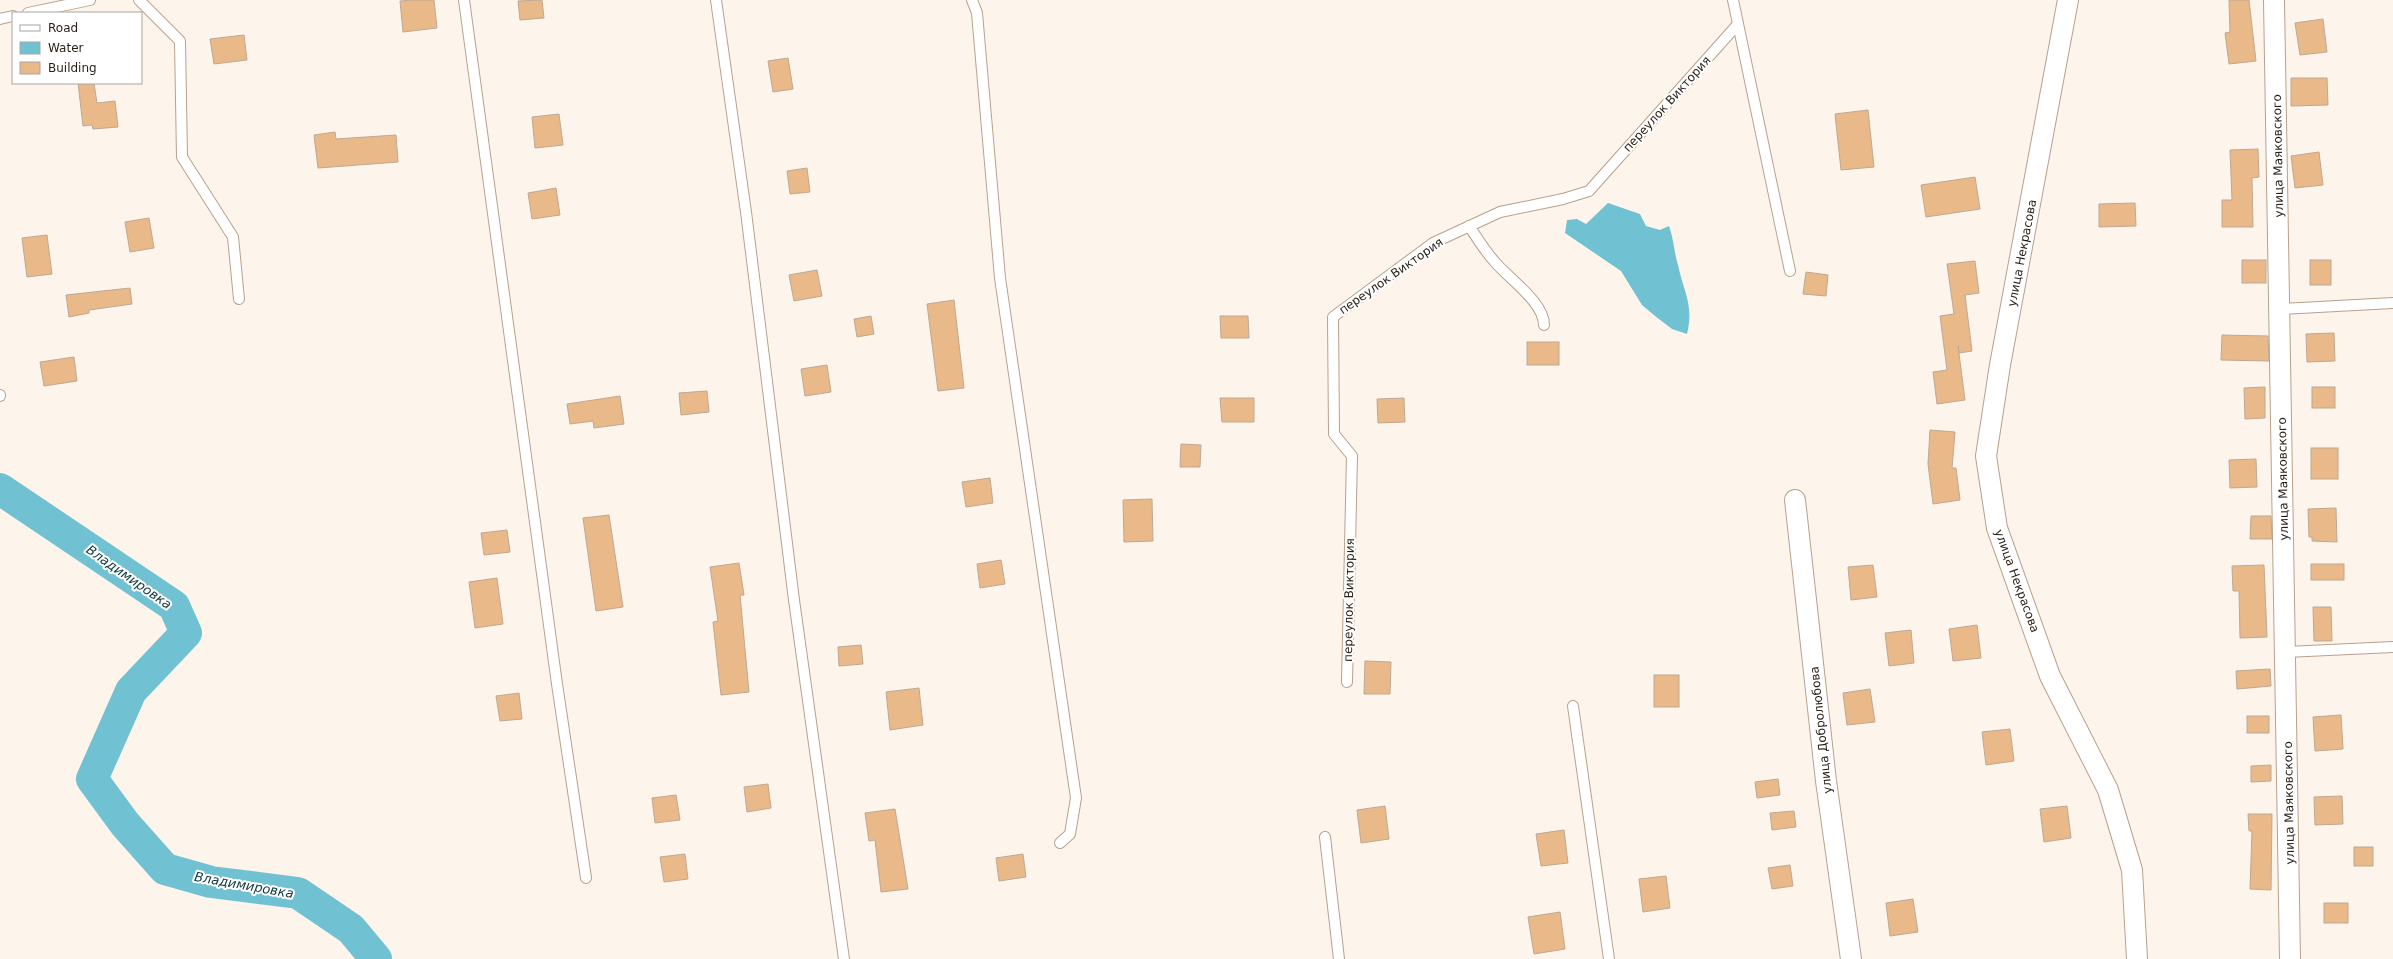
<svg xmlns="http://www.w3.org/2000/svg" width="2393" height="959" font-family="'DejaVu Sans',sans-serif">
	<style>
		.water { fill: #70c2d2 }
		.lines { fill: none; stroke-linecap: round; stroke-linejoin: round }
		.river { stroke: #70c2d2; stroke-width: 32 }
		.building { fill: #e9b98a; stroke: #bfa892 }
		.service-casing { stroke: #b8a18c; stroke-width: 12 }
		.minor-casing { stroke: #b8a18c; stroke-width: 22 }
		.service { stroke: #fff; stroke-width: 10 }
		.minor { stroke: #fff; stroke-width: 20 }
		.labels { text-anchor: middle; dominant-baseline: central; stroke-width: 4; stroke-linejoin: round; paint-order: stroke }
		.street-label { font-size: 12px; fill: #271e16; stroke: #fff }
		.water-label { font-size: 13px; font-style: italic; fill: #0f373e; stroke: #fff }
	</style>
	<rect width="100%" height="100%" fill="#fdf4eb"/>
	<!-- water -->
	<path class="water" d="M1608 203 1640 214 1646 226 1660 230 1669 226C1674 240 1674 252 1678 265 1684 293 1694 305 1687 334L1672 329 1655 316 1642 305 1621 271 1565 233 1567 220 1577 219 1586 224Z"/>
	<g class="lines">
		<!-- river -->
		<path class="river" d="M0 489 174 606 186 633 131 691 92 779 125 824 165 869 211 882 298 893 351 929 376 959"/>
	</g>
	<!-- building -->
	<g class="building">
		<path d="M412 0H434L437 28 403 32 400 1Z"/>
		<path d="M542 0 544 18 520 20 518 1Z"/>
		<path d="M2229 0H2249L2256 61 2229 64 2225 33 2230 32Z"/>
		<path d="M2323 19 2327 52 2300 55 2295 23Z"/>
		<path d="M244 35 247 60 214 64 210 39Z"/>
		<path d="M788 58 793 89 773 92 768 61Z"/>
		<path d="M2291 78H2327L2328 105 2291 106Z"/>
		<path d="M78 83H94L97 103 115 101 118 127 93 129 92 125 83 126Z"/>
		<path d="M1868 110 1874 167 1841 170 1835 114Z"/>
		<path d="M559 114 563 145 535 148 532 117Z"/>
		<path d="M335 132 336 139 396 135 398 162 318 168 314 135Z"/>
		<path d="M2258 149 2259 177 2252 178 2253 227H2222V200H2232L2230 150Z"/>
		<path d="M2319 152 2323 185 2295 188 2291 156Z"/>
		<path d="M807 168 810 192 790 194 787 171Z"/>
		<path d="M1975 177 1980 209 1926 217 1921 185Z"/>
		<path d="M556 188 560 215 532 219 528 193Z"/>
		<path d="M2135 203 2136 226 2099 227V204Z"/>
		<path d="M149 218 154 248 130 252 125 222Z"/>
		<path d="M47 235 52 274 27 277 22 238Z"/>
		<rect x="2242" y="260" width="24" height="23"/>
		<rect x="2310" y="260" width="21" height="25"/>
		<path d="M1975 261 1979 293 1965 295 1972 351 1959 353 1958 346 1965 400 1937 404 1933 372 1947 370 1940 316 1954 314 1947 264Z"/>
		<path d="M817 270 822 296 794 301 789 275Z"/>
		<path d="M1806 272 1828 275 1826 296 1803 294Z"/>
		<path d="M130 288 132 304 89 310V313L69 317 66 295Z"/>
		<path d="M954 300 964 388 938 391 927 304Z"/>
		<path d="M871 316 874 334 857 337 854 319Z"/>
		<path d="M1220 316H1248L1249 338H1221Z"/>
		<path d="M2334 333 2335 361 2307 362 2306 334Z"/>
		<path d="M2222 335 2268 336 2269 361 2221 360Z"/>
		<rect x="1527" y="342" width="32" height="23"/>
		<path d="M74 357 77 381 44 386 40 362Z"/>
		<path d="M827 365 831 392 805 396 801 369Z"/>
		<path d="M2265 387V418L2245 419 2244 388Z"/>
		<rect x="2312" y="387" width="23" height="21"/>
		<path d="M707 391 709 412 681 415 679 393Z"/>
		<path d="M620 396 624 424 594 428 593 421 570 424 567 404Z"/>
		<path d="M1220 398H1254V422H1222Z"/>
		<path d="M1404 398 1405 422 1378 423 1377 399Z"/>
		<path d="M1930 430 1955 432 1952 468H1956L1960 500 1933 504 1928 464Z"/>
		<path d="M1181 444 1201 445 1200 467H1180Z"/>
		<rect x="2311" y="448" width="27" height="31"/>
		<path d="M2256 459 2257 487 2230 488 2229 460Z"/>
		<path d="M990 478 993 503 966 507 962 482Z"/>
		<path d="M1152 499 1153 541 1124 542 1123 500Z"/>
		<path d="M2336 508 2337 542 2312 541V537H2309L2308 509Z"/>
		<path d="M609 515 623 607 596 611 583 518Z"/>
		<path d="M2251 516H2271L2272 539H2250Z"/>
		<path d="M507 530 510 552 484 555 481 533Z"/>
		<path d="M1001 560 1005 584 980 588 977 564Z"/>
		<path d="M739 563 744 595H740L749 692 721 695 713 622 718 621 710 567Z"/>
		<rect x="2311" y="564" width="33" height="16"/>
		<path d="M1873 565 1877 597 1851 600 1848 567Z"/>
		<path d="M2264 565 2267 637 2240 638 2239 591H2233L2232 566Z"/>
		<path d="M497 578 503 624 475 628 469 582Z"/>
		<path d="M2313 607H2331L2332 641H2314Z"/>
		<path d="M1977 625 1981 658 1953 661 1949 629Z"/>
		<path d="M1911 630 1914 663 1889 666 1885 633Z"/>
		<path d="M861 645 863 664 839 666 838 647Z"/>
		<path d="M1365 661 1391 662 1390 694H1364Z"/>
		<path d="M2270 669 2271 686 2237 689 2236 671Z"/>
		<rect x="1654" y="675" width="25" height="32"/>
		<path d="M919 688 923 725 890 730 886 692Z"/>
		<path d="M1870 689 1875 722 1847 725 1843 693Z"/>
		<path d="M519 693 522 719 500 721 496 696Z"/>
		<path d="M2341 715 2343 749 2315 751 2313 717Z"/>
		<rect x="2247" y="716" width="22" height="17"/>
		<path d="M2010 729 2014 761 1986 765 1982 732Z"/>
		<path d="M2271 765V781L2251 782V766Z"/>
		<path d="M1778 779 1780 795 1757 798 1755 782Z"/>
		<path d="M768 784 771 808 747 812 744 787Z"/>
		<path d="M676 795 680 820 655 823 652 798Z"/>
		<path d="M2342 796 2343 824 2315 825 2314 797Z"/>
		<path d="M1385 806 1389 839 1361 843 1357 810Z"/>
		<path d="M2067 806 2071 838 2044 842 2040 809Z"/>
		<path d="M895 809 908 889 881 892 875 840 869 841 865 813Z"/>
		<path d="M1794 811 1796 827 1772 830 1770 813Z"/>
		<path d="M2248 814H2272L2271 890 2250 889 2252 831H2249Z"/>
		<path d="M1564 830 1568 863 1541 866 1536 834Z"/>
		<rect x="2354" y="847" width="19" height="19"/>
		<path d="M685 854 688 879 664 882 660 857Z"/>
		<path d="M1023 854 1026 877 999 881 996 858Z"/>
		<path d="M1790 865 1793 886 1772 889 1768 868Z"/>
		<path d="M1666 876 1670 908 1643 912 1639 879Z"/>
		<path d="M1913 899 1918 932 1890 936 1886 903Z"/>
		<rect x="2324" y="903" width="24" height="20"/>
		<path d="M1560 912 1565 949 1534 954 1528 917Z"/>
	</g>
	<g class="lines">
		<defs>
			<g id="service">
				<path d="M139 0 180 41 182 157 233 237 239 299"/>
				<path d="M464 0 557 684 586 878"/>
				<path d="M716 0 746 212 794 600 844 959"/>
				<path d="M972 0 977 13 1000 278 1076 798 1070 834 1060 843"/>
				<path d="M1733 0 1790 271"/>
				<path d="M28 13 90 0"/>
				<path d="M0 19 13 16"/>
				<path d="M1469 226C1477 238 1485 251 1494 261 1509 279 1544 302 1544 325"/>
				<path d="M2280 309 2393 303"/>
				<path d="M0 395V396"/>
				<path d="M2286 652 2393 647"/>
				<path d="M1347 682 1352 456 1334 434 1333 317 1433 243 1500 212 1563 199 1589 191 1738 24"/>
				<path d="M1573 706 1609 959"/>
				<path d="M1325 837 1339 959"/>
			</g>
			<g id="minor">
				<path d="M2068 0 2000 365 1986 456 1997 528 2050 676 2108 790 2132 870 2137 959"/>
				<path d="M2274 0 2290 959"/>
				<path d="M1795 500 1826 781 1851 959"/>
			</g>
		</defs>
		<!-- service casing -->
		<use href="#service" class="service-casing"/>
		<!-- minor casing -->
		<use href="#minor" class="minor-casing"/>
		<!-- service -->
		<use href="#service" class="service"/>
		<!-- minor -->
		<use href="#minor" class="minor"/>
	</g>
	<g class="labels">
		<!-- street labels -->
		<g class="street-label">
			<text transform="translate(1667 104) rotate(-48)">переулок Виктория</text>
			<text transform="translate(2278 156) rotate(-91)">улица Маяковского</text>
			<text transform="translate(2022 253) rotate(-79)">улица Некрасова</text>
			<text transform="translate(1391 276) rotate(-35)">переулок Виктория</text>
			<text transform="translate(2283 479) rotate(-91)">улица Маяковского</text>
			<text transform="translate(2017 581) rotate(70)">улица Некрасова</text>
			<text transform="translate(1349 600) rotate(-89)">переулок Виктория</text>
			<text transform="translate(1821 730) rotate(-96)">улица Добролюбова</text>
			<text transform="translate(2289 803) rotate(-91)">улица Маяковского</text>
		</g>
		<!-- water labels -->
		<g class="water-label">
			<text transform="translate(129 577) rotate(35)">Владимировка</text>
			<text transform="translate(244 885) rotate(10)">Владимировка</text>
		</g>
	</g>
	<!-- legend -->
	<rect x="12" y="12" width="130" height="72" fill="#ffffff" stroke="#a9a5a2"/>
	<rect x="20" y="25" width="20" height="6" fill="#ffffff" stroke="#a9a5a2"/>
	<text x="48" y="32" font-size="12" fill="#271e16">Road</text>
	<rect x="20" y="42" width="20" height="12" fill="#70c2d2" stroke="#a9a5a2"/>
	<text x="48" y="52" font-size="12" fill="#271e16">Water</text>
	<rect x="20" y="62" width="20" height="12" fill="#e9b98a" stroke="#a9a5a2"/>
	<text x="48" y="72" font-size="12" fill="#271e16">Building</text>
</svg>
